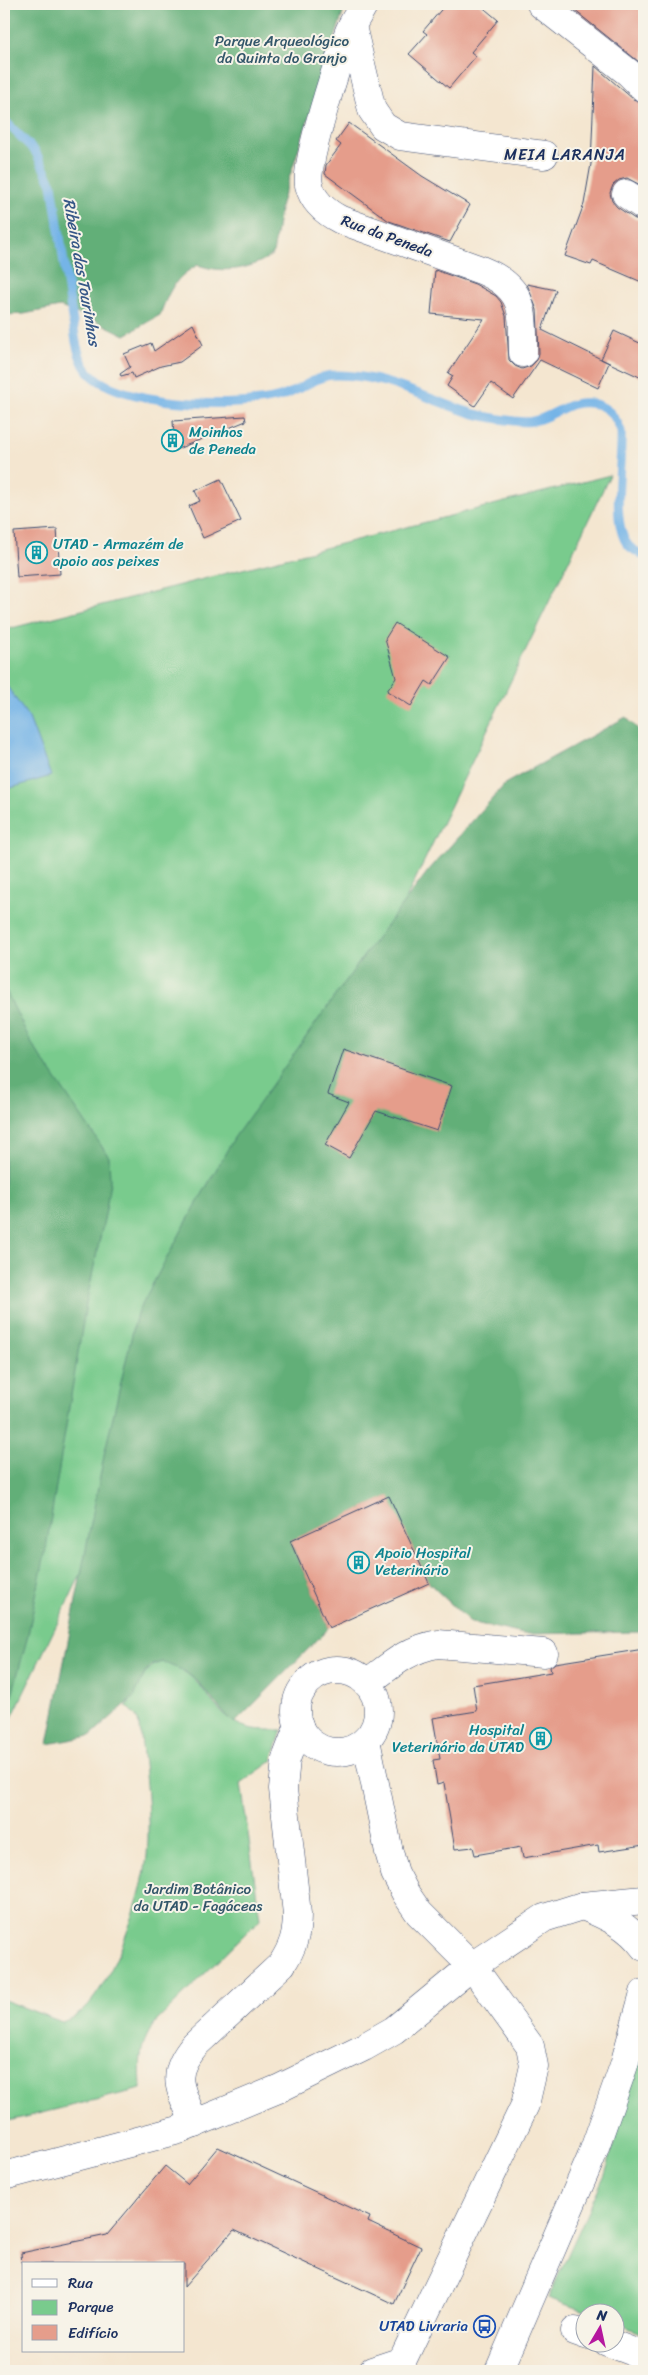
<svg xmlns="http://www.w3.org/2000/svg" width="648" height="2375" font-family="Sriracha,sans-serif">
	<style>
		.green { fill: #79cb8d; stroke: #4a7d76 }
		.forest { fill: #62af78; stroke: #3e6f6b }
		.water { fill: #74b4e7; stroke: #4872a2 }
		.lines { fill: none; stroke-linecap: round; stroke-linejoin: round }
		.stream { stroke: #74b4e7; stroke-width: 9 }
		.building { fill: #e59d8b }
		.minor-casing { stroke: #3c4a6f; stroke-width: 29 }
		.minor { stroke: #fff; stroke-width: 28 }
		.labels { text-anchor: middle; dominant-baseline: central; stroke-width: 4; stroke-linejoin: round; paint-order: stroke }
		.park-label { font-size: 15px; fill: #32566a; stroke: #f7f3e8 }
		.street-label { font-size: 15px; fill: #1b2f5e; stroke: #f7f3e8 }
		.culture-label { font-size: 15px; fill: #0d838f; stroke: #f7f3e8; text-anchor: start }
		.transit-label { font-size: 15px; fill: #164399; stroke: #f7f3e8; text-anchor: end }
		.neighbourhood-label { font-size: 16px; letter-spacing: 1px; fill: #1b2f5e; stroke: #f7f3e8 }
		.water-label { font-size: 16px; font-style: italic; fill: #365787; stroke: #f7f3e8 }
	</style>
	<rect width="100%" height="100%" fill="#f7f3e8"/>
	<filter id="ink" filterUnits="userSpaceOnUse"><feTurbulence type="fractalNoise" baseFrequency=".02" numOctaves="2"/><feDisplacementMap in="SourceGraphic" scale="10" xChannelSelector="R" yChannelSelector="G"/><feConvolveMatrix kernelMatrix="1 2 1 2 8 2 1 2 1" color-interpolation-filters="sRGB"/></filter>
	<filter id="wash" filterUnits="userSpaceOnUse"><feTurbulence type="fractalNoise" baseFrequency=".0096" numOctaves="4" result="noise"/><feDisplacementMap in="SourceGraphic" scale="20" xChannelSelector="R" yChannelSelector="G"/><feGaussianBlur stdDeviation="1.12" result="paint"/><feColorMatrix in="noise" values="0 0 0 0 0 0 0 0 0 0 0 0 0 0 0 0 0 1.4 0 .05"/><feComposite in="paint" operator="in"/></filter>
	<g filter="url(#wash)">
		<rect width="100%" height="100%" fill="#f4e6d0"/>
		<!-- green -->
		<g class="green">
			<path d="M610 475 4 1734V630Z"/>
			<path d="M162 1662C206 1674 205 1706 236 1723 250 1731 266 1730 282 1730L272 1761 241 1783 260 1919 154 2024C138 2048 140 2061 141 2089L4 2122V2000L62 2022C66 2020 72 2019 76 2016 111 1993 143 1896 147 1856 151 1813 144 1769 140 1727L136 1716 126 1706C140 1690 141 1667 162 1662Z"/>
			<path d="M644 2039V2334L616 2323V2312H587L548 2298 605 2174Z"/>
		</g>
		<!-- forest -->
		<g class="forest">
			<path d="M4 4H346L281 203 273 254C251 270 224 274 198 265 175 277 169 291 160 315L125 335 90 318 60 307 24 314 4 315Z"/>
			<path d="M626 717 644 735V1632L523 1634 470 1622 429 1583 388 1497 290 1541 329 1628 235 1723 226 1716 197 1681 184 1671 162 1662 152 1665 146 1671 134 1697 90 1736 48 1744 105 1451 137 1313 182 1230 234 1138 370 947 428 871 506 783Z"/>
			<path d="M4 987 32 1044 109 1157 110 1181 106 1210 86 1304 45 1554 27 1639 4 1725Z"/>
		</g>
		<!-- water -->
		<path class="water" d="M4 682 29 718 51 776 4 790Z"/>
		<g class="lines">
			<!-- stream -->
			<path class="stream" d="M4 120 35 151 52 184 76 342C78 352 81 362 87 370 115 407 238 409 280 397 298 392 316 375 335 375 380 374 421 396 462 410 478 416 497 419 514 421 520 421 527 423 533 421 548 418 560 408 574 404 598 399 614 410 621 431 623 460 610 523 628 545 632 550 640 553 644 556"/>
		</g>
		<g id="blocks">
			<!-- building -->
			<g class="building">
				<path d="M446 4H479L498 20 471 52 476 56 449 88 409 54 427 34 423 31Z"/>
				<path d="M580 4H644V66L574 10Z"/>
				<path d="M595 66 633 99 644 103V187L627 178 619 180 613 185 610 193 612 201 617 207 635 219 644 221V283L593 261 591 265 565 256 584 204 591 164Z"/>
				<path d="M349 123 422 176 470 205 450 242 389 221 325 174 326 165 341 145 336 141Z"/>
				<path d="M435 270 475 284 496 296 501 302 506 316 509 360 515 366 522 369 531 366 537 360 539 353 537 310 527 284 556 290 542 330 609 363 598 388 540 360 513 399 491 383 475 406 447 386 453 376 448 373 484 319 431 314Z"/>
				<path d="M193 324 203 345 180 362 161 366 134 378 132 373 121 376 120 374 130 367 124 354 151 343 154 351Z"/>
				<path d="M614 331 644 345V379L601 359Z"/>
				<path d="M245 416 246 421 175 450 173 421Z"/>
				<path d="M221 479 241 521 203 538 189 506 200 501 195 491Z"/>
				<path d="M57 529 60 574 17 577 14 532Z"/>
				<path d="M395 623 450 657 432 685 426 681 411 706 387 691 396 678 385 639Z"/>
				<path d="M343 1049 452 1086 437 1131 376 1111 349 1158 325 1145 349 1102 328 1094Z"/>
				<path d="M389 1496 429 1583 329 1628 290 1541Z"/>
				<path d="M644 1649V1845L599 1852 598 1845 523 1858 521 1847 475 1855 473 1847 455 1849 444 1783 437 1785 433 1760 440 1759 433 1718 477 1711 473 1685 551 1672 550 1667 555 1663Z"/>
				<path d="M218 2147 370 2217 368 2222 421 2247 394 2304 234 2230 184 2287V2264H22L21 2253 107 2235 165 2166 187 2184Z"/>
			</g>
		</g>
	</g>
	<g filter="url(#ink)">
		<use href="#blocks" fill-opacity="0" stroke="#3c4a6f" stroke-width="1"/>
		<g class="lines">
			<defs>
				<g id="minor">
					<path d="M364 4C359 14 352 23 348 34 339 59 304 164 309 185 313 202 327 213 341 220L481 270C526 288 523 312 523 353"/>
					<path d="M541 4 629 73 644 88"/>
					<path d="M352 26 372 110 383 126 400 136 544 155"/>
					<path d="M626 194 644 206"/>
					<circle cx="337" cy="1711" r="41"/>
					<path d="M367 1683C391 1665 408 1649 438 1644L544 1653"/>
					<path d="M366 1740 389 1852 395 1873 406 1894 419 1913 472 1966 530 2046 534 2066 525 2105 402 2361"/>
					<path d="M583 1906C607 1916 628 1925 644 1947"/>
					<path d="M195 2124C181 2090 168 2076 195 2045L282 1964C293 1947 297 1934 297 1914L283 1789 286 1759 299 1725"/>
					<path d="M4 2176 179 2130 278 2089 364 2047 394 2030 472 1966 544 1918 582 1906 644 1900"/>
					<path d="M575 2331 586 2335"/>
					<path d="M607 2342 644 2356"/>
					<path d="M372 2371 402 2361 397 2371"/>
					<path d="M499 2371 591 2158 624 2065 644 1993"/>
				</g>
			</defs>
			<!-- minor casing -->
			<use href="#minor" class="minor-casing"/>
			<!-- minor -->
			<use href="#minor" class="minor"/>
		</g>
	</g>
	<!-- icons -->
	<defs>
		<symbol id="building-ring" viewBox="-11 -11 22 22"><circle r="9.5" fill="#f7f3e8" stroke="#0f9aa8" stroke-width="1.5"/><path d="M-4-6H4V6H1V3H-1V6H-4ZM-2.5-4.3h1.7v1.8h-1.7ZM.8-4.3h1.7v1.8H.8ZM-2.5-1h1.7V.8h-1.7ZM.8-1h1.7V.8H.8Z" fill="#0f9aa8"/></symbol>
		<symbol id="bus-ring" viewBox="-11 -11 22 22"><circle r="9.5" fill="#f7f3e8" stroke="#1a4fb4" stroke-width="1.5"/><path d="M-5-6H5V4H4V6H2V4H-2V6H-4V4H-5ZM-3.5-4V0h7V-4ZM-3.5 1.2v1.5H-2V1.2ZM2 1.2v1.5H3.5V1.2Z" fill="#1a4fb4"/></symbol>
	</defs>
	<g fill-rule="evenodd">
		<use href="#building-ring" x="160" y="428" width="25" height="25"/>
		<use href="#building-ring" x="24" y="540" width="25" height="25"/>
		<use href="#building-ring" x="346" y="1550" width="25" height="25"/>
		<use href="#building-ring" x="528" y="1726" width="25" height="25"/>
		<use href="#bus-ring" x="472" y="2314" width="25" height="25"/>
	</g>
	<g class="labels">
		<!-- park labels -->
		<g class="park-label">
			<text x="282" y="41">Parque Arqueológico<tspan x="282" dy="17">da Quinta do Granjo</tspan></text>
			<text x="198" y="1889">Jardim Botânico<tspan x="198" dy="17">da UTAD - Fagáceas</tspan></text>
		</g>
		<!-- street labels -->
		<g class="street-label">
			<text transform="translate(387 236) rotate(20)">Rua da Peneda</text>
		</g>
		<!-- culture labels -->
		<g class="culture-label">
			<text x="189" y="432">Moinhos<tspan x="189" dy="17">de Peneda</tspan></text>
			<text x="53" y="544">UTAD - Armazém de<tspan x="53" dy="17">apoio aos peixes</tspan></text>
			<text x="375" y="1553">Apoio Hospital<tspan x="375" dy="17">Veterinário</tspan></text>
			<text x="524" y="1730" text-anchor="end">Hospital<tspan x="524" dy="17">Veterinário da UTAD</tspan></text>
		</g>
		<!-- transit labels -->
		<g class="transit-label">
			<text x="468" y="2326">UTAD Livraria</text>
		</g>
		<!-- neighbourhood labels -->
		<g class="neighbourhood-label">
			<text x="565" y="154">MEIA LARANJA</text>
		</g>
		<!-- water labels -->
		<g class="water-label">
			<text transform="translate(82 272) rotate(80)">Ribeira das Tourinhas</text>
		</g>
	</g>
	<!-- margin -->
	<rect width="648" height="2375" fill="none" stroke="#f7f3e8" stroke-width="20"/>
	<!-- legend -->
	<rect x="22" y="2262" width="162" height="90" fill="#f7f3e8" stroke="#9fa5b1"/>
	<rect x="32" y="2279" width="25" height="8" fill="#ffffff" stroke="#9fa5b1"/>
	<text x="68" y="2288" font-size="15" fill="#1b2f5e">Rua</text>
	<rect x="32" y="2300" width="25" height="15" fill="#79cb8d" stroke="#9fa5b1"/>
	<text x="68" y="2312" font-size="15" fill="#1b2f5e">Parque</text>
	<rect x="32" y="2325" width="25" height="15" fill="#e59d8b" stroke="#9fa5b1"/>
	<text x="68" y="2338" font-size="15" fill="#1b2f5e">Edifício</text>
	<!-- north arrow -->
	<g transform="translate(600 2328) rotate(9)"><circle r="24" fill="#f7f3e8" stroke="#9fa5b1"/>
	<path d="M0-4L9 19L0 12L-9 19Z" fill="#b5179e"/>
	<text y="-8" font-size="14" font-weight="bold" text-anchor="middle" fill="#1b2f5e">N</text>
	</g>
</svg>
